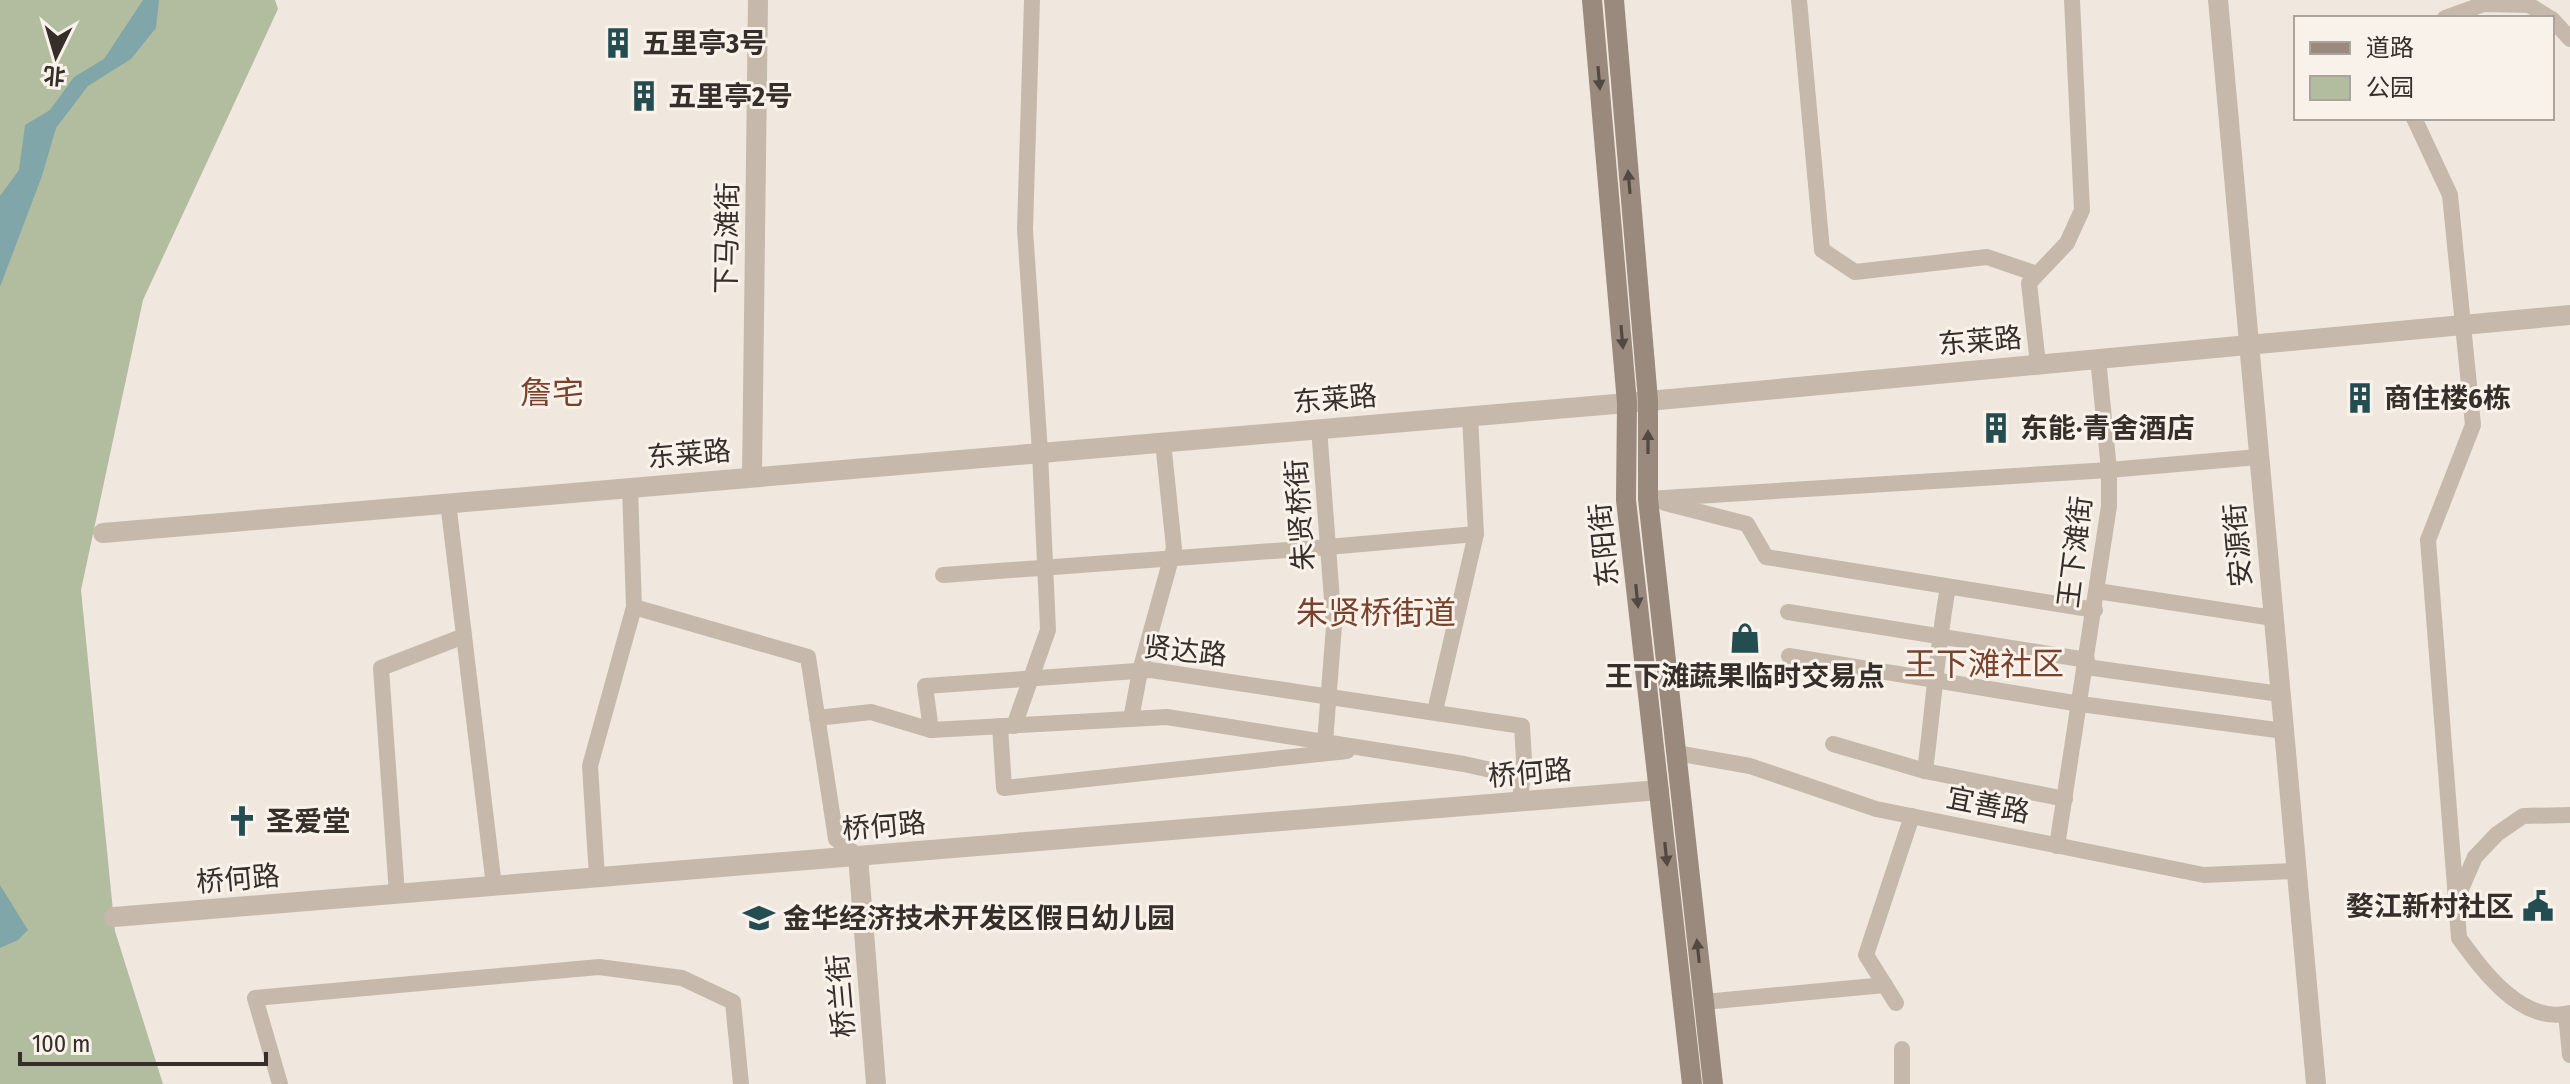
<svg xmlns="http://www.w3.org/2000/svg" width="2570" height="1084" font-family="'Fira Sans Condensed','Noto Sans SC',sans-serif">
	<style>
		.green { fill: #b2bda0 }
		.water { fill: #81a6a9 }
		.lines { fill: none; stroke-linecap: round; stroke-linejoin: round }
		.minor { stroke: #c6b9ac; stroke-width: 16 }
		.tertiary { stroke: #c6b9ac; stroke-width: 20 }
		.secondary { stroke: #9a897d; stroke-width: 20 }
		.oneway { fill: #534943 }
		.labels { text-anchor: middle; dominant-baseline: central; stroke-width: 6; stroke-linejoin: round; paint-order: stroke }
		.poi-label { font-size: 28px; font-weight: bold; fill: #352e2a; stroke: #f8f2ea; text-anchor: start }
		.street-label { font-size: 28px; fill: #352e2a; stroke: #f8f2ea }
		.quarter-label { font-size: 32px; fill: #7a422c; stroke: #f8f2ea }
	</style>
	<rect width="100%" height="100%" fill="#f0e8de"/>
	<!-- green -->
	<path class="green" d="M0 0H275L278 9 143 300 81 590 115 931 163 1084H0Z"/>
	<!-- water -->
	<g class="water">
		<path d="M143 0H159L156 28 131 59 88 86 56 128 42 176 0 287V196L19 170 25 125 50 110 74 77 104 59Z"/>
		<path d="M0 885 28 930 18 940 0 948Z"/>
	</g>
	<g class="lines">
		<!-- minor -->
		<g class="minor">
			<path d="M1799 0 1822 250 1855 272 1987 257 2037 274"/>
			<path d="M2445 18 2484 4 2529 5 2550 18"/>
			<path d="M2552 19 2570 39"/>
			<path d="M2414 118 2450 195 2473 425 2428 540 2459 938C2483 971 2522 1025 2570 1013"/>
			<path d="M2038 364 2029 283 2067 243 2082 210 2072 0"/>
			<path d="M1319 428 1334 626 1325 742"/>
			<path d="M1648 499 2109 470 2258 457"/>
			<path d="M448 502 494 886"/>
			<path d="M1665 503 1747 524 1766 557 2095 610"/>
			<path d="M943 575 1328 547 1476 534"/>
			<path d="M2097 591 2273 618"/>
			<path d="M634 607 808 657 836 839 858 856"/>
			<path d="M1788 612 2087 660"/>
			<path d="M1789 656 2080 704 2284 731"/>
			<path d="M2086 667 2280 694"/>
			<path d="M1435 711 1476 534 1470 416"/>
			<path d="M817 718 871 712 931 730 925 686 1151 670 1522 726 1524 760 1520 802"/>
			<path d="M1131 719 1140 671 1174 548 1163 442"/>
			<path d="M1000 726 1004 788 1347 751"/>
			<path d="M1014 726 1048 630 1040 452 1025 229 1032 0"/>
			<path d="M931 730 1167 717 1464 764 1522 777"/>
			<path d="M1833 744 1925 771 2065 799"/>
			<path d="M1676 753 1750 766 1876 809 2204 875 2296 871"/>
			<path d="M1925 771C1933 710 1937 648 1948 587"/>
			<path d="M2057 846 2109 506V470L2098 358"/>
			<path d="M597 877 590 766 634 607 630 487"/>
			<path d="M397 894 381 668 464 636"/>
			<path d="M2458 896 2475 857 2497 834 2523 816 2570 815"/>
			<path d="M1704 1002 1885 985"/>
			<path d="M1896 1003 1866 955 1912 816"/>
			<path d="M2566 1014 2570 1055"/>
			<path d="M280 1084 255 998 599 967 682 978 733 1002 741 1084"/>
			<path d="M1902 1084V1049"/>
		</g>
		<!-- tertiary -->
		<g class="tertiary">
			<path d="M2218 0 2316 1084"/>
			<path d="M752 476 758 0"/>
			<path d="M103 533 1627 403 2570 315"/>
			<path d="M858 856 876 1084"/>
			<path d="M114 917 1659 790"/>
		</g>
		<!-- secondary -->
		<g class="secondary">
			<path d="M1592 0 1627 403 1626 500 1692 1084"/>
			<path d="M1614 0 1648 400V499L1713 1084"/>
		</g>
	</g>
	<!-- one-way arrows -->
	<defs><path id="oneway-solid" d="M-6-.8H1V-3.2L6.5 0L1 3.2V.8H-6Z" transform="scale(2)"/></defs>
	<g class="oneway">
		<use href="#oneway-solid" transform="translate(1599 78) rotate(85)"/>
		<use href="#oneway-solid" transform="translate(1629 182) rotate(-95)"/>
		<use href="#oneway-solid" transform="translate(1622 337) rotate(85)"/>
		<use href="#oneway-solid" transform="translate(1648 442) rotate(-90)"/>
		<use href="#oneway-solid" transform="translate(1637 596) rotate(84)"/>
		<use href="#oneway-solid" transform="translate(1666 854) rotate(84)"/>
		<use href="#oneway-solid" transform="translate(1698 951) rotate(-96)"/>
	</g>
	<!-- icons -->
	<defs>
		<symbol id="building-bare" viewBox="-9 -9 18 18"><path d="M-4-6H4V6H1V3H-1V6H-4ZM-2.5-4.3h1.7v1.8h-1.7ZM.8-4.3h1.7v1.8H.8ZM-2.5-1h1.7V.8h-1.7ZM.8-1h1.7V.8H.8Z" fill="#244d52" stroke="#f8f2ea" stroke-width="2.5" paint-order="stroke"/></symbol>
		<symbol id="shop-bare" viewBox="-9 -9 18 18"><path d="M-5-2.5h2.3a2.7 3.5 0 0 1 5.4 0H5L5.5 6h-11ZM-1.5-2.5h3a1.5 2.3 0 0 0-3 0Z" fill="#244d52" stroke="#f8f2ea" stroke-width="2.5" paint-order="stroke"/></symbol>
		<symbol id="church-bare" viewBox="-9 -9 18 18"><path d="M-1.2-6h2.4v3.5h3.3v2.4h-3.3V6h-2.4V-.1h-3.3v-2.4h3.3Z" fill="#244d52" stroke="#f8f2ea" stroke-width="2.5" paint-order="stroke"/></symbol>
		<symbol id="civic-bare" viewBox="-9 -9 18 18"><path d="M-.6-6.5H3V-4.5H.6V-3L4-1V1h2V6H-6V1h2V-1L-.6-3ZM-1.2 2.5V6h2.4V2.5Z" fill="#244d52" stroke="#f8f2ea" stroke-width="2.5" paint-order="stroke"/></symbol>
		<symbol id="school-bare" viewBox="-9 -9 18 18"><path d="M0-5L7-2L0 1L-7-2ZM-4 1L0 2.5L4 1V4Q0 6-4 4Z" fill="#244d52" stroke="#f8f2ea" stroke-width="2.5" paint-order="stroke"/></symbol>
	</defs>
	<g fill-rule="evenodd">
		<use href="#building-bare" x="596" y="21" width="44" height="44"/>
		<use href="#building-bare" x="622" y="74" width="44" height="44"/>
		<use href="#building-bare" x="2338" y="376" width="44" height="44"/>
		<use href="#building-bare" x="1974" y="406" width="44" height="44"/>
		<use href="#shop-bare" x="1723" y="616" width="44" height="44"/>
		<use href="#church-bare" x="220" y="799" width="44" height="44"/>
		<use href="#civic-bare" x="2516" y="884" width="44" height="44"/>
		<use href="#school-bare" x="737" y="896" width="44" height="44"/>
	</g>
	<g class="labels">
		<!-- poi labels -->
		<g class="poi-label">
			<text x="642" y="43">五里亭3号</text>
			<text x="668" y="96">五里亭2号</text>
			<text x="2384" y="398">商住楼6栋</text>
			<text x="2020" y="428">东能·青舍酒店</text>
			<text x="1745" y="676" text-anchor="middle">王下滩蔬果临时交易点</text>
			<text x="266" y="821">圣爱堂</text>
			<text x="2514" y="906" text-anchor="end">婺江新村社区</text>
			<text x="783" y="918">金华经济技术开发区假日幼儿园</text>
		</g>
		<!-- street labels -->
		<g class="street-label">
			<text transform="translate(727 238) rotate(-89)">下马滩街</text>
			<text transform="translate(1980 341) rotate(-5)">东莱路</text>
			<text transform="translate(1335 399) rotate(-5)">东莱路</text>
			<text transform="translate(689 454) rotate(-5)">东莱路</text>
			<text transform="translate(1300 515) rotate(-94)">朱贤桥街</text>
			<text transform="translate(1604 545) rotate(-96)">东阳街</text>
			<text transform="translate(2238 545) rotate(-95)">安源街</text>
			<text transform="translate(2075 552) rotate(-83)">王下滩街</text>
			<text transform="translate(1185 651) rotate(6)">贤达路</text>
			<text transform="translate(1530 773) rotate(-5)">桥何路</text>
			<text transform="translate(1988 805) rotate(11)">宜善路</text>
			<text transform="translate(884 826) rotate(-5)">桥何路</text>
			<text transform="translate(238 879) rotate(-5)">桥何路</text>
			<text transform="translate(841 996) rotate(-95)">桥兰街</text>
		</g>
		<!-- quarter labels -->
		<g class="quarter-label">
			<text x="552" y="393">詹宅</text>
			<text x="1376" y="613">朱贤桥街道</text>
			<text x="1984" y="664">王下滩社区</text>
		</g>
	</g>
	<!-- legend -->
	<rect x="2294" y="16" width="260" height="104" fill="#f8f2ea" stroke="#aaa49d" stroke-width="2"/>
	<rect x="2310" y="42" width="40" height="12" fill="#9a897d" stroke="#aaa49d" stroke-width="2"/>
	<text x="2366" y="56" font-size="24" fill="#352e2a">道路</text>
	<rect x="2310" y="76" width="40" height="24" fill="#b2bda0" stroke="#aaa49d" stroke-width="2"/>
	<text x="2366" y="96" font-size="24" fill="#352e2a">公园</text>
	<!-- north arrow -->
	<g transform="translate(56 56) rotate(185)" stroke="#f8f2ea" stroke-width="6" paint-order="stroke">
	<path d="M0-6L14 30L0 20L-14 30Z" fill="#352e2a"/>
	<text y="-12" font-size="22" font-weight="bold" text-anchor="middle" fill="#352e2a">北</text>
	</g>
	<!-- scale -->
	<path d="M20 1052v12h246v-12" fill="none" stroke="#352e2a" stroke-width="4"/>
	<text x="32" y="1052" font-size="24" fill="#352e2a" stroke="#f8f2ea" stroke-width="6" paint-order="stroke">100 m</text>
</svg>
